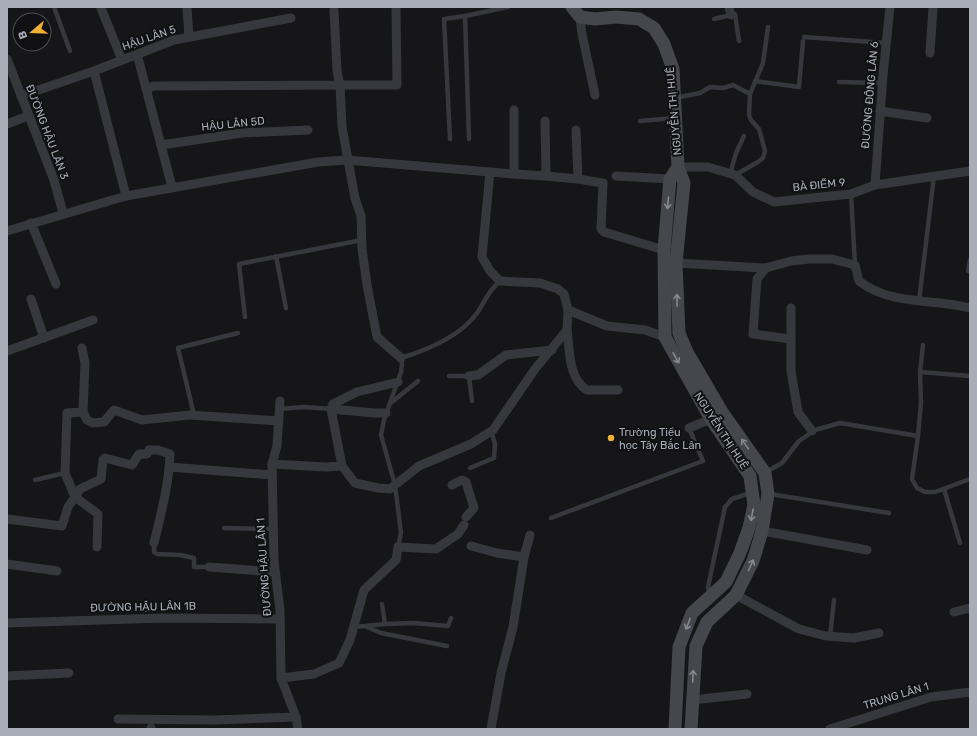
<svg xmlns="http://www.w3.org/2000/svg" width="977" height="736" font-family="Rubik,sans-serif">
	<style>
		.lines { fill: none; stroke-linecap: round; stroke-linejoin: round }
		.lane { stroke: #37383d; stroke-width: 4.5 }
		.street { stroke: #37383d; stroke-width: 9 }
		.secondary { stroke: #45474d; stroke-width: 13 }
		.oneway { stroke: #858993 }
		.poi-dot { fill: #f2b134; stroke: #111113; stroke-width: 1.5 }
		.labels { text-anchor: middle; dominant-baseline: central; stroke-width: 4; stroke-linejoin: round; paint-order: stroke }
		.street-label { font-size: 11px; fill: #a8adb8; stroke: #111113 }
		.poi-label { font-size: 11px; fill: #a8adb8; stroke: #111113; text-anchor: start }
	</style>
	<rect width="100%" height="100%" fill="#161618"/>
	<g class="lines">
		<!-- lane -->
		<g class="lane">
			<path d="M54 7 70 51"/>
			<path d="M714 19 735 14 739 41"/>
			<path d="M804 37 886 43"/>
			<path d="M755 81 799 87 803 41"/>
			<path d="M839 82 882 83"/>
			<path d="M675 98 700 93 710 87 723 88 733 85 750 94"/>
			<path d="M640 121 675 118"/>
			<path d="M450 139 444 19 465 16"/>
			<path d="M469 139 465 16 508 7"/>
			<path d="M730 174 736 153 744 136"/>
			<path d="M735 175 758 162 763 158 765 151 759 129 751 120 749 115 750 94 763 63 768 27"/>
			<path d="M851 194 855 265"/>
			<path d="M276 256 286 308"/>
			<path d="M968 271 970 260"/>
			<path d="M919 301 934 176"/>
			<path d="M245 317 239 264 362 240"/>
			<path d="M920 372 970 376"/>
			<path d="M449 376H469L472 401"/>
			<path d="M392 402 418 381"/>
			<path d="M279 409 304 407 331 409"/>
			<path d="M194 415 178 348 238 333"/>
			<path d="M918 436 912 479 917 488 925 492H935L970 479"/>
			<path d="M470 468 494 458 495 444 491 431"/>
			<path d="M766 472 782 463 799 441 815 430 840 423 918 436 921 402 920 372 923 345"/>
			<path d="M35 480 65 473"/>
			<path d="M944 489 960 543"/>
			<path d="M770 494 889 513"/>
			<path d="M551 518 703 461 689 428"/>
			<path d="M224 528 272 529"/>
			<path d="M154 543V552L157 554 180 555 194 558V567H209"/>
			<path d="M398 547 401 533 395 485 381 435 384 420 401 372 402 364 401 358C427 350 460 337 477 313 486 300 488 291 500 281"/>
			<path d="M709 595 708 587 725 507 732 499 750 493"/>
			<path d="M382 604 385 624"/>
			<path d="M354 627 385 624 414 623 448 626 451 618"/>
			<path d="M367 627 381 633 447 646"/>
			<path d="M830 637 834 600"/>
		</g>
		<!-- street -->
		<g class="street">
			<path d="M187 7 189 37"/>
			<path d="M396 7 397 85H340L342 127 355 198 361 216 362 249 367 285 377 337 401 358"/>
			<path d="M729 7 731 15"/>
			<path d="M101 8 122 60"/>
			<path d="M580 17 582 34 595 95"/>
			<path d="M930 53 933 7"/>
			<path d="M137 54 172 187"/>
			<path d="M7 59 54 180 63 213"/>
			<path d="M94 71 126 196"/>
			<path d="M146 89 154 86 340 85 337 71 334 10"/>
			<path d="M21 96 94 71 174 40 291 18"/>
			<path d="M880 111 927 118"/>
			<path d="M7 124 28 116"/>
			<path d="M576 130 578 179 603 183 601 229 604 232 664 250"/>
			<path d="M161 145 242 133 308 130"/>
			<path d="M678 167H708L735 175 753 192 774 202 851 194 875 185 970 171"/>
			<path d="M514 174 546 176 545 121"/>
			<path d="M546 176 578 179"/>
			<path d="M616 176 670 179"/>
			<path d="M875 185 883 75 890 7"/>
			<path d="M31 223 56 284"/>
			<path d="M7 231 126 196 318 162 347 160 490 172"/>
			<path d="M676 263 766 268"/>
			<path d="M31 299 44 338"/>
			<path d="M791 308V371L798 412 812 431"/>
			<path d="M568 310 607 326 645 330 665 337"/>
			<path d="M567 330C570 351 568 378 587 390H618"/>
			<path d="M791 339 753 334 757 279 766 268 791 261 809 259H832L855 265 859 281C891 306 933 298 970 308"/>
			<path d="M7 351 93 320"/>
			<path d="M469 376 478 375 506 355 552 350"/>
			<path d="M280 401 277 446 272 464 274 561 280 610 281 678 296 717 298 729"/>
			<path d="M331 409 374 413H386"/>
			<path d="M83 412 87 420 93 423 104 422 114 410 142 420 190 415 279 421"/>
			<path d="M689 428 711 419"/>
			<path d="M272 464 326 467 342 466 331 409 333 404 357 392 398 382"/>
			<path d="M342 466 355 483 378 488 390 489 419 466 471 444 493 430 535 369 567 330 568 310 564 294 558 289 540 283 500 281 490 271 482 257 490 172 514 174V110"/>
			<path d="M169 467 272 475"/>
			<path d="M452 485 462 480 466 482 474 508 466 517"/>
			<path d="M7 519 62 526 68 507 75 497 65 473 67 413 83 412 85 363 82 348"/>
			<path d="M762 531 867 550"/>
			<path d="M471 546 497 553 524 557"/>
			<path d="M97 547 98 514 75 497 80 489 101 479 103 460 105 458 132 465 139 454H147L149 450H158L170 454C169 484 161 514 154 543"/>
			<path d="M7 564 57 571"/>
			<path d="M209 567 275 572"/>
			<path d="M736 595 799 629 826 636 854 638 879 633"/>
			<path d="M954 612 970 608"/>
			<path d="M7 623 164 618 280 619"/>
			<path d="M7 676 69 673"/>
			<path d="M281 678 314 674 339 663 350 640 364 590 396 560 398 547 436 549 458 534 464 525"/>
			<path d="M692 700 747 694"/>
			<path d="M118 719 215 720 296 717"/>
			<path d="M151 729V728"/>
			<path d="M491 729 501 673 513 627 524 557 530 535"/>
			<path d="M830 729 931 697 970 692"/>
		</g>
		<!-- secondary -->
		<g class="secondary">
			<path d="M572 7 580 17 595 19 616 17 639 19 654 28 664 44 673 69 678 167 684 183 676 263 679 333 687 352 722 412 765 473 768 494 762 531 753 561 736 595 707 622 696 646 691 729"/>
			<path d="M675 729 679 647 692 613 726 582 740 553 749 528 754 505 750 476 711 419 665 337 664 250 670 179 678 167"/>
		</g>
	</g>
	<!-- one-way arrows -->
	<defs><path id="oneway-shaft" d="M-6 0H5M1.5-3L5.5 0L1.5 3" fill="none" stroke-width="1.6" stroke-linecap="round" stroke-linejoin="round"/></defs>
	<g class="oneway">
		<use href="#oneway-shaft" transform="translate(668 203) rotate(95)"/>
		<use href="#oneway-shaft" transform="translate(677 300) rotate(-91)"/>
		<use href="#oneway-shaft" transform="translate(676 358) rotate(61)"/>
		<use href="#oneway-shaft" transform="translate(745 444) rotate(-125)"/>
		<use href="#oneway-shaft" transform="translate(752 515) rotate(101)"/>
		<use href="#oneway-shaft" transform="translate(751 565) rotate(-66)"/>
		<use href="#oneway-shaft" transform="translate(688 624) rotate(111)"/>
		<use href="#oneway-shaft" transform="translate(693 676) rotate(-87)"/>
	</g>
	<!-- markers -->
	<circle class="poi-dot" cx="611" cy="438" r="4"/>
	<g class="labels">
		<!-- street labels -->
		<g class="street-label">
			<text transform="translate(149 38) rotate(-19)">HẬU LÂN 5</text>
			<text transform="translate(870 95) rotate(-85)">ĐƯỜNG ĐÔNG LÂN 6</text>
			<text transform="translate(674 111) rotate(-95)">NGUYỄN THỊ HUÊ</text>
			<text transform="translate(233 124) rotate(-6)">HẬU LÂN 5D</text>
			<text transform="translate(47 132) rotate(69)">ĐƯỜNG HẬU LÂN 3</text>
			<text transform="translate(819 185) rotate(-6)">BÀ ĐIỂM 9</text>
			<text transform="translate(721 431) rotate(57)">NGUYỄN THỊ HUÊ</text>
			<text transform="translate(264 567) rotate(-94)">ĐƯỜNG HẬU LÂN 1</text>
			<text transform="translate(143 607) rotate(-1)">ĐƯỜNG HẬU LÂN 1B</text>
			<text transform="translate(896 696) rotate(-17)">TRUNG LÂN 1</text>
		</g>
		<!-- poi labels -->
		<g class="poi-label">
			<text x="619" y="432">Trường Tiểu<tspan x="619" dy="13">học Tây Bắc Lân</tspan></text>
		</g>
	</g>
	<!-- border -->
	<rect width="977" height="736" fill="none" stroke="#a8adb8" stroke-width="16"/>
	<!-- north arrow -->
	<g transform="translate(32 32) rotate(251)"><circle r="19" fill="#111113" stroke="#4d4f55"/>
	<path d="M0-3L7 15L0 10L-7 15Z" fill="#f2b134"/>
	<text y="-6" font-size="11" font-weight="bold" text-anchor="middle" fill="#a8adb8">B</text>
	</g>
</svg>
